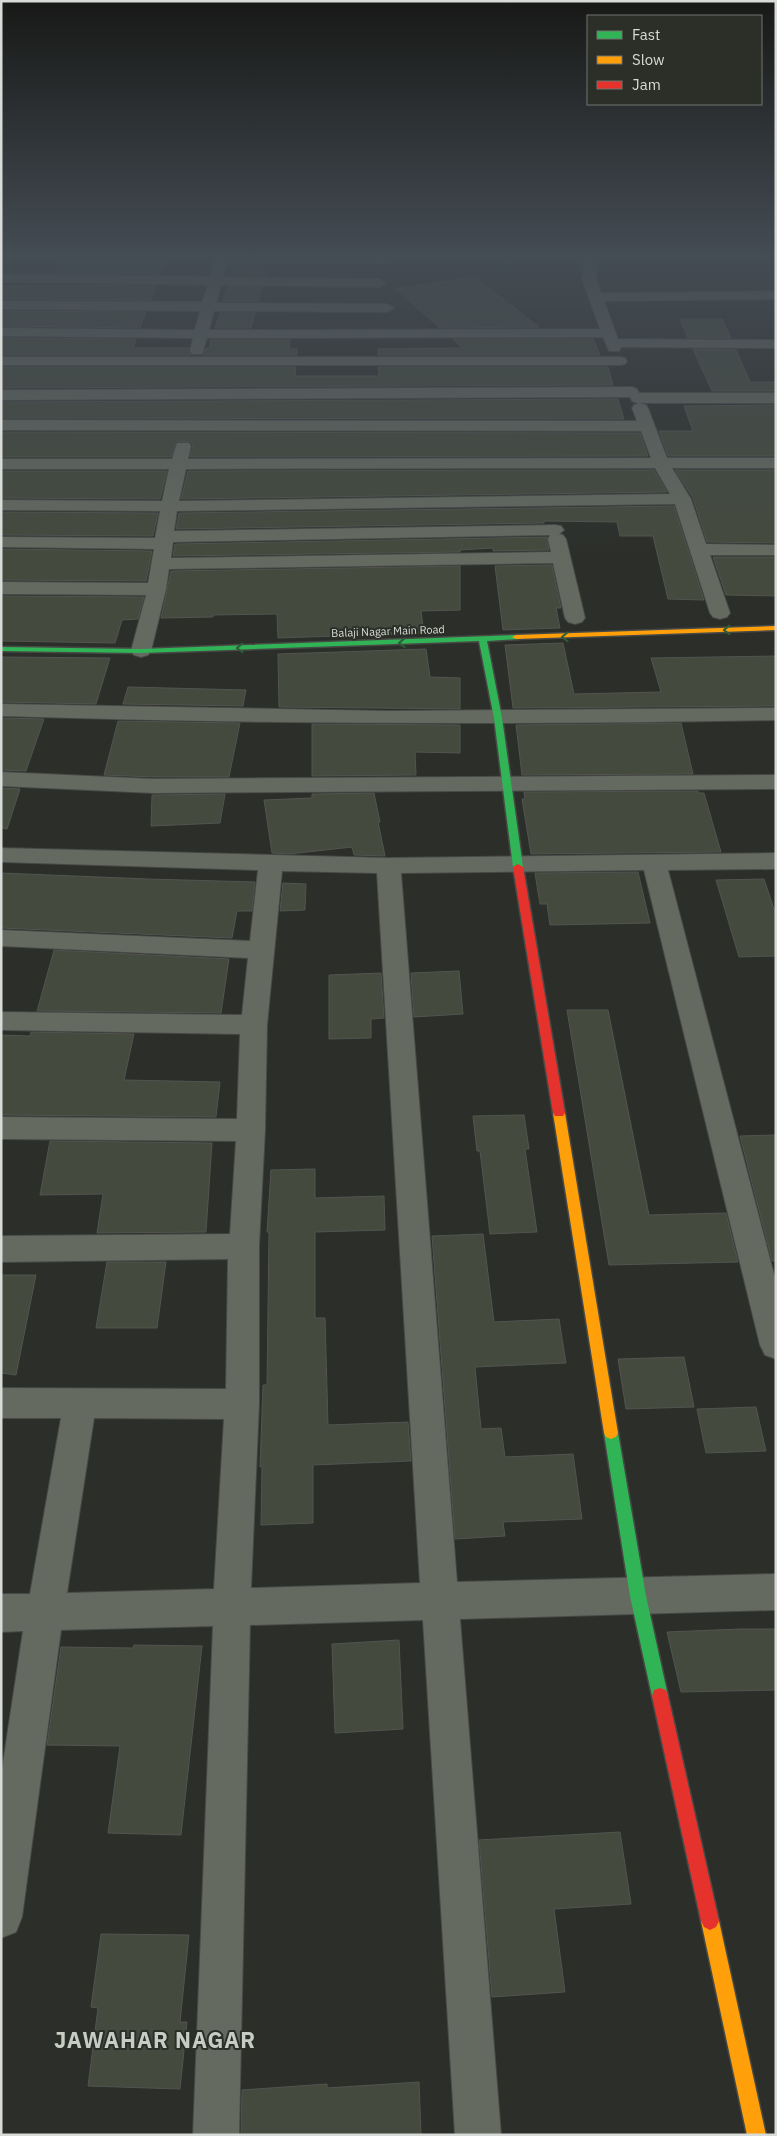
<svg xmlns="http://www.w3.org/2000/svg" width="777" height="2136" font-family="'IBM Plex Sans',sans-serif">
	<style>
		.building { fill: #444a3d; stroke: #535451 }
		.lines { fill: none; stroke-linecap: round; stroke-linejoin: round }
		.street-casing { stroke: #474946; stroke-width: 2 }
		.fast-casing { stroke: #474946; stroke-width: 3 }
		.slow-casing { stroke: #474946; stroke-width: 3 }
		.jam-casing { stroke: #474946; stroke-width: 3 }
		.street { fill: #656a61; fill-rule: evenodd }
		.fast { fill: #30b455; fill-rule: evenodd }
		.slow { fill: #ff9f0a; fill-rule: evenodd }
		.jam { fill: #e5322d; fill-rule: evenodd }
		.oneway { stroke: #2d5e38 }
		.labels { text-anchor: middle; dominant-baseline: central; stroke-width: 4; stroke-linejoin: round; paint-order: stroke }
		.far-street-label { font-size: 11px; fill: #d8dbd7; stroke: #2b2f28 }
		.near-district-label { font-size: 22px; font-weight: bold; letter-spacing: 1px; fill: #c8cdc4; stroke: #2b2f28 }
	</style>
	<rect width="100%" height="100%" fill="#2b2e29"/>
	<!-- building -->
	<g class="building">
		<path d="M63 259 126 260 166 259 160 274 56 273Z"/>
		<path d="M233 271H266L265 276 232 275Z"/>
		<path d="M475 277 539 327 440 328 396 289Z"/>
		<path d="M50 285 156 286 151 300 1 299V286Z"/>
		<path d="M228 287H262L258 301H223Z"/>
		<path d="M1 311 146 312 140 328 1 326Z"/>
		<path d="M220 313H255L251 328H215Z"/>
		<path d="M680 319H722L731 338H688Z"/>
		<path d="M1 338 136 339 133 348H189L191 355H1Z"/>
		<path d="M453 339H593L600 355H378V349L463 348Z"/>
		<path d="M211 340H290L289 349H297V355H203L206 348H209Z"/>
		<path d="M693 349 736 350 750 382H776V391H712Z"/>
		<path d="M1 367H296L295 376H379L378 367H608L613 385 1 388Z"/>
		<path d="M618 399 624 419 1 418V402Z"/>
		<path d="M776 405V456H668L659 431H693L684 406Z"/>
		<path d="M1 432 640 433 648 456 190 457 193 446 191 442 177 441 171 457H1Z"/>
		<path d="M654 470 667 492 181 499 188 471Z"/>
		<path d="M675 470H776V543L707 542 693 498Z"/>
		<path d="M1 471H167L160 499 1 498Z"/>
		<path d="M674 506 704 600 668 599 653 536H620L617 522 544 521V523L176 529 179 513Z"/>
		<path d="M1 512 158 513 153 536 1 535Z"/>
		<path d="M547 537 549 550 493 551V548L460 550V552L173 556 175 544Z"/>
		<path d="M1 549 152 551 146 581 1 580Z"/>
		<path d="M713 557H776V596L726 595Z"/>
		<path d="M552 565 561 608H556L560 628 503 630 495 566Z"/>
		<path d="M460 566V610L421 611 424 633 278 638 277 614 213 615V617L161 618 171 571Z"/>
		<path d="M1 596 144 597 138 619 122 620 115 643 1 641Z"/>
		<path d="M563 643 574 694 661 692 651 658 776 656V706L513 708 505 645Z"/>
		<path d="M426 649 430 677 460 678V709L279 707 278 654Z"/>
		<path d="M1 657 110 658 96 704 1 702Z"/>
		<path d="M128 687 246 690 243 706 123 704Z"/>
		<path d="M1 718 44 719 26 771 1 770Z"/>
		<path d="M118 721 240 723 229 777H154L104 775Z"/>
		<path d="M681 723 693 774 522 775 516 725Z"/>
		<path d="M312 724 460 725V753L415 752 416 775 312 776Z"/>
		<path d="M1 788 20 789 7 829 1 828Z"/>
		<path d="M698 791V793H704L721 852 531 854 522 799H525L524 792Z"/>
		<path d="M374 793 380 822H378L385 856 354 855 352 847 289 854 272 853 264 800 312 798V794Z"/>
		<path d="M225 794 220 823 151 826 152 795Z"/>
		<path d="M638 872 650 923 550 925 547 904H540L535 873Z"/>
		<path d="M1 873 148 879 255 882 252 911H237L232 938 1 928Z"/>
		<path d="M764 879 776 915V956L739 957 716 880Z"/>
		<path d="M283 883 306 884 305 910 280 911Z"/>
		<path d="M54 950 229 959 221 1013 37 1011Z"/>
		<path d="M459 971 463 1014 414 1017 411 973Z"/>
		<path d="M381 973 384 1018 371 1019V1038L329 1039V975Z"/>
		<path d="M567 1010H608L649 1215 726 1213 738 1262 609 1265Z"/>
		<path d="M31 1032 134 1034 124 1080 220 1082 216 1117 1 1115V1035L30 1036Z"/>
		<path d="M524 1115 529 1149H525L537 1232 490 1234 480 1151H477L473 1116Z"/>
		<path d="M776 1135V1261H772L740 1136Z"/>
		<path d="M50 1141 212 1143 206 1232 97 1233 103 1194 40 1195Z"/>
		<path d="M315 1169V1198L384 1196 385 1230 315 1232V1318H325L328 1425 408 1422 411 1461 313 1465V1523L261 1525 262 1466 260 1467 263 1385H267L269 1232H267L271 1170Z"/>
		<path d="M483 1234 494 1322 559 1319 566 1363 475 1367 481 1429 501 1428 505 1457 573 1454 582 1519 503 1522 505 1536 455 1539 432 1236Z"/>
		<path d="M107 1262H166L157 1328H96Z"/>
		<path d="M1 1275H36L16 1375 1 1373Z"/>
		<path d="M684 1357 694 1407 626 1409 618 1359Z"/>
		<path d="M756 1407 766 1451 706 1453 697 1409Z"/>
		<path d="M740 1629H776V1690L681 1692 667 1632Z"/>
		<path d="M399 1640 403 1729 335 1733 332 1644Z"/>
		<path d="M134 1645 202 1646 181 1835 108 1833 120 1746 47 1745 61 1647 133 1648Z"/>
		<path d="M620 1832 631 1904 554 1909 565 1992 492 1997 479 1840Z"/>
		<path d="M101 1934 189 1935 180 2022H187L180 2089 88 2086 98 2008 91 2007Z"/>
		<path d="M419 2082 421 2135H241L242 2090 327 2084V2088Z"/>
	</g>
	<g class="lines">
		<defs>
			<g id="street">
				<path d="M216 256H392L393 259 392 262 387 263 228 261 223 277 379 279 386 283 379 287 221 285 216 303 387 304 394 308 387 312 214 311 209 330 600 329 582 279 586 256H598L596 279 601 293 776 291V299L604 301 618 339 776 340V348L621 347 619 351H609L603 337 207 338 202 354H192L190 351 193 338 1 336V328L195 330 200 311 1 309V301L202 302 208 285 1 282V274L210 277Z"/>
				<path d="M1 357H620L625 358 627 361 625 364 620 365H1Z"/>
				<path d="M632 387 637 389 639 393H776V403H637L632 401 630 397 1 400V390Z"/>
				<path d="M640 403 646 405 648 408 667 458H776V468H672L691 499 706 544 776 545V555H710L730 613 727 617 720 619 713 617 710 613 675 504 177 511 174 531 555 525 561 526 564 530 559 534 563 535 566 539 585 618 582 622 575 624 568 622 565 618 553 563 169 569 166 589 151 651 148 655 141 657 134 655 131 651 146 595 1 594V582L148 583 154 549 1 547V537L155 538 160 511 1 510V500L162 501 169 469H1V459H172L177 443H189L191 446 188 459 651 458 641 431 1 430V420L637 421 632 408 634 405ZM655 468 670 494 179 501 186 469ZM550 535 548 539 551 552 171 558 173 542Z"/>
				<path d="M1 704 388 711 776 708V720C517 725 259 724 1 716Z"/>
				<path d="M1 772 154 779 776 775V789L154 793 1 786Z"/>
				<path d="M1 848 388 858 776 853V869L668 870 776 1282V1359L765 1355 760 1345 644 870 401 873 457 1582 776 1574V1610L460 1619 501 2135H455L423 1620 250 1625 239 2135H193L213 1626 61 1630 22 1917 16 1932 1 1938V1776L23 1631 1 1632V1594H30L61 1418H1V1388L226 1389 228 1259 1 1262V1236L230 1234 236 1141 1 1139V1117L237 1119 240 1034 1 1030V1012L242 1015 248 958 1 946V930L250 941 258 870 1 862ZM282 871 377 873 420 1583 251 1588 259 1404V1246L265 1130 267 1025ZM94 1418 224 1419 214 1589 67 1593Z"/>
			</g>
			<g id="fast">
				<path d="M516 635H519V639L487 641 502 718 523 867 518 870 513 867 494 718 479 641 141 653 1 651V647L141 649Z"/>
				<path d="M611 1427 616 1429 618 1433 646 1596 668 1696 666 1702 660 1704 654 1702 652 1696 630 1596 604 1433 606 1429Z"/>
			</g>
			<g id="slow">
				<path d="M776 626V630L516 639 512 637 516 635Z"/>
				<path d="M559 1109 563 1110 565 1113 618 1433 616 1437 611 1439 606 1437 604 1433 553 1113 555 1110Z"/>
				<path d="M710 1912 716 1915 719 1921 766 2135H747L701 1921 704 1915Z"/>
			</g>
			<g id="jam">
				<path d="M518 864 523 867 565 1113 563 1116H555L553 1113 513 867Z"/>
				<path d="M660 1688 666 1690 668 1696 719 1921 716 1927 710 1930 704 1927 701 1921 652 1696 654 1690Z"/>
			</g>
		</defs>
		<!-- street casing -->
		<use href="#street" class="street-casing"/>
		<!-- fast casing -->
		<use href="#fast" class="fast-casing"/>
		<!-- slow casing -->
		<use href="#slow" class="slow-casing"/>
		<!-- jam casing -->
		<use href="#jam" class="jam-casing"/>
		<!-- street -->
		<use href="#street" class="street"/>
		<!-- fast -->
		<use href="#fast" class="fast"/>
		<!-- slow -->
		<use href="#slow" class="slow"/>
		<!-- jam -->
		<use href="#jam" class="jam"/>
	</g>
	<!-- one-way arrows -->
	<defs><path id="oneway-chevron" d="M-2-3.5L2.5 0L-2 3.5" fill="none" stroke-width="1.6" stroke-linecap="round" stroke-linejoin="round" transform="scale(1.25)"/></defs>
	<g class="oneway">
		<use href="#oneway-chevron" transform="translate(727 630) rotate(178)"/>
		<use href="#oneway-chevron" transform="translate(565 637) rotate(178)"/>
		<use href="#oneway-chevron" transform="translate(402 643) rotate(178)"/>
		<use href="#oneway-chevron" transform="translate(240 648) rotate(178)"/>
	</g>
	<!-- sky -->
	<linearGradient id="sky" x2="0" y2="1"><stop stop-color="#181917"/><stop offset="0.46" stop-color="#444c54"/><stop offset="1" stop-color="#444c54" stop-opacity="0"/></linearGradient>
	<rect width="777" height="555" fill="url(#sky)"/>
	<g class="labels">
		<!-- far-street labels -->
		<g class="far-street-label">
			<text transform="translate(388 631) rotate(-2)">Balaji Nagar Main Road</text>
		</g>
		<!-- near-district labels -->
		<g class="near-district-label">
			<text x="155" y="2039">JAWAHAR NAGAR</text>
		</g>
	</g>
	<!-- border -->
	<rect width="777" height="2136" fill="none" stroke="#d8dbd7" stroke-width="5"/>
	<!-- legend -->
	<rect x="587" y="15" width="175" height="90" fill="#2b2f28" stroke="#70746e"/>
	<rect x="597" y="31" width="25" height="8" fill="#30b455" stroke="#70746e"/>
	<text x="632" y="40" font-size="15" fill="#d8dbd7">Fast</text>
	<rect x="597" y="56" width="25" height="8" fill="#ff9f0a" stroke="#70746e"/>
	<text x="632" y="65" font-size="15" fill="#d8dbd7">Slow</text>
	<rect x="597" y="81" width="25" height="8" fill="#e5322d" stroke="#70746e"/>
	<text x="632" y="90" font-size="15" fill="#d8dbd7">Jam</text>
</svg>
